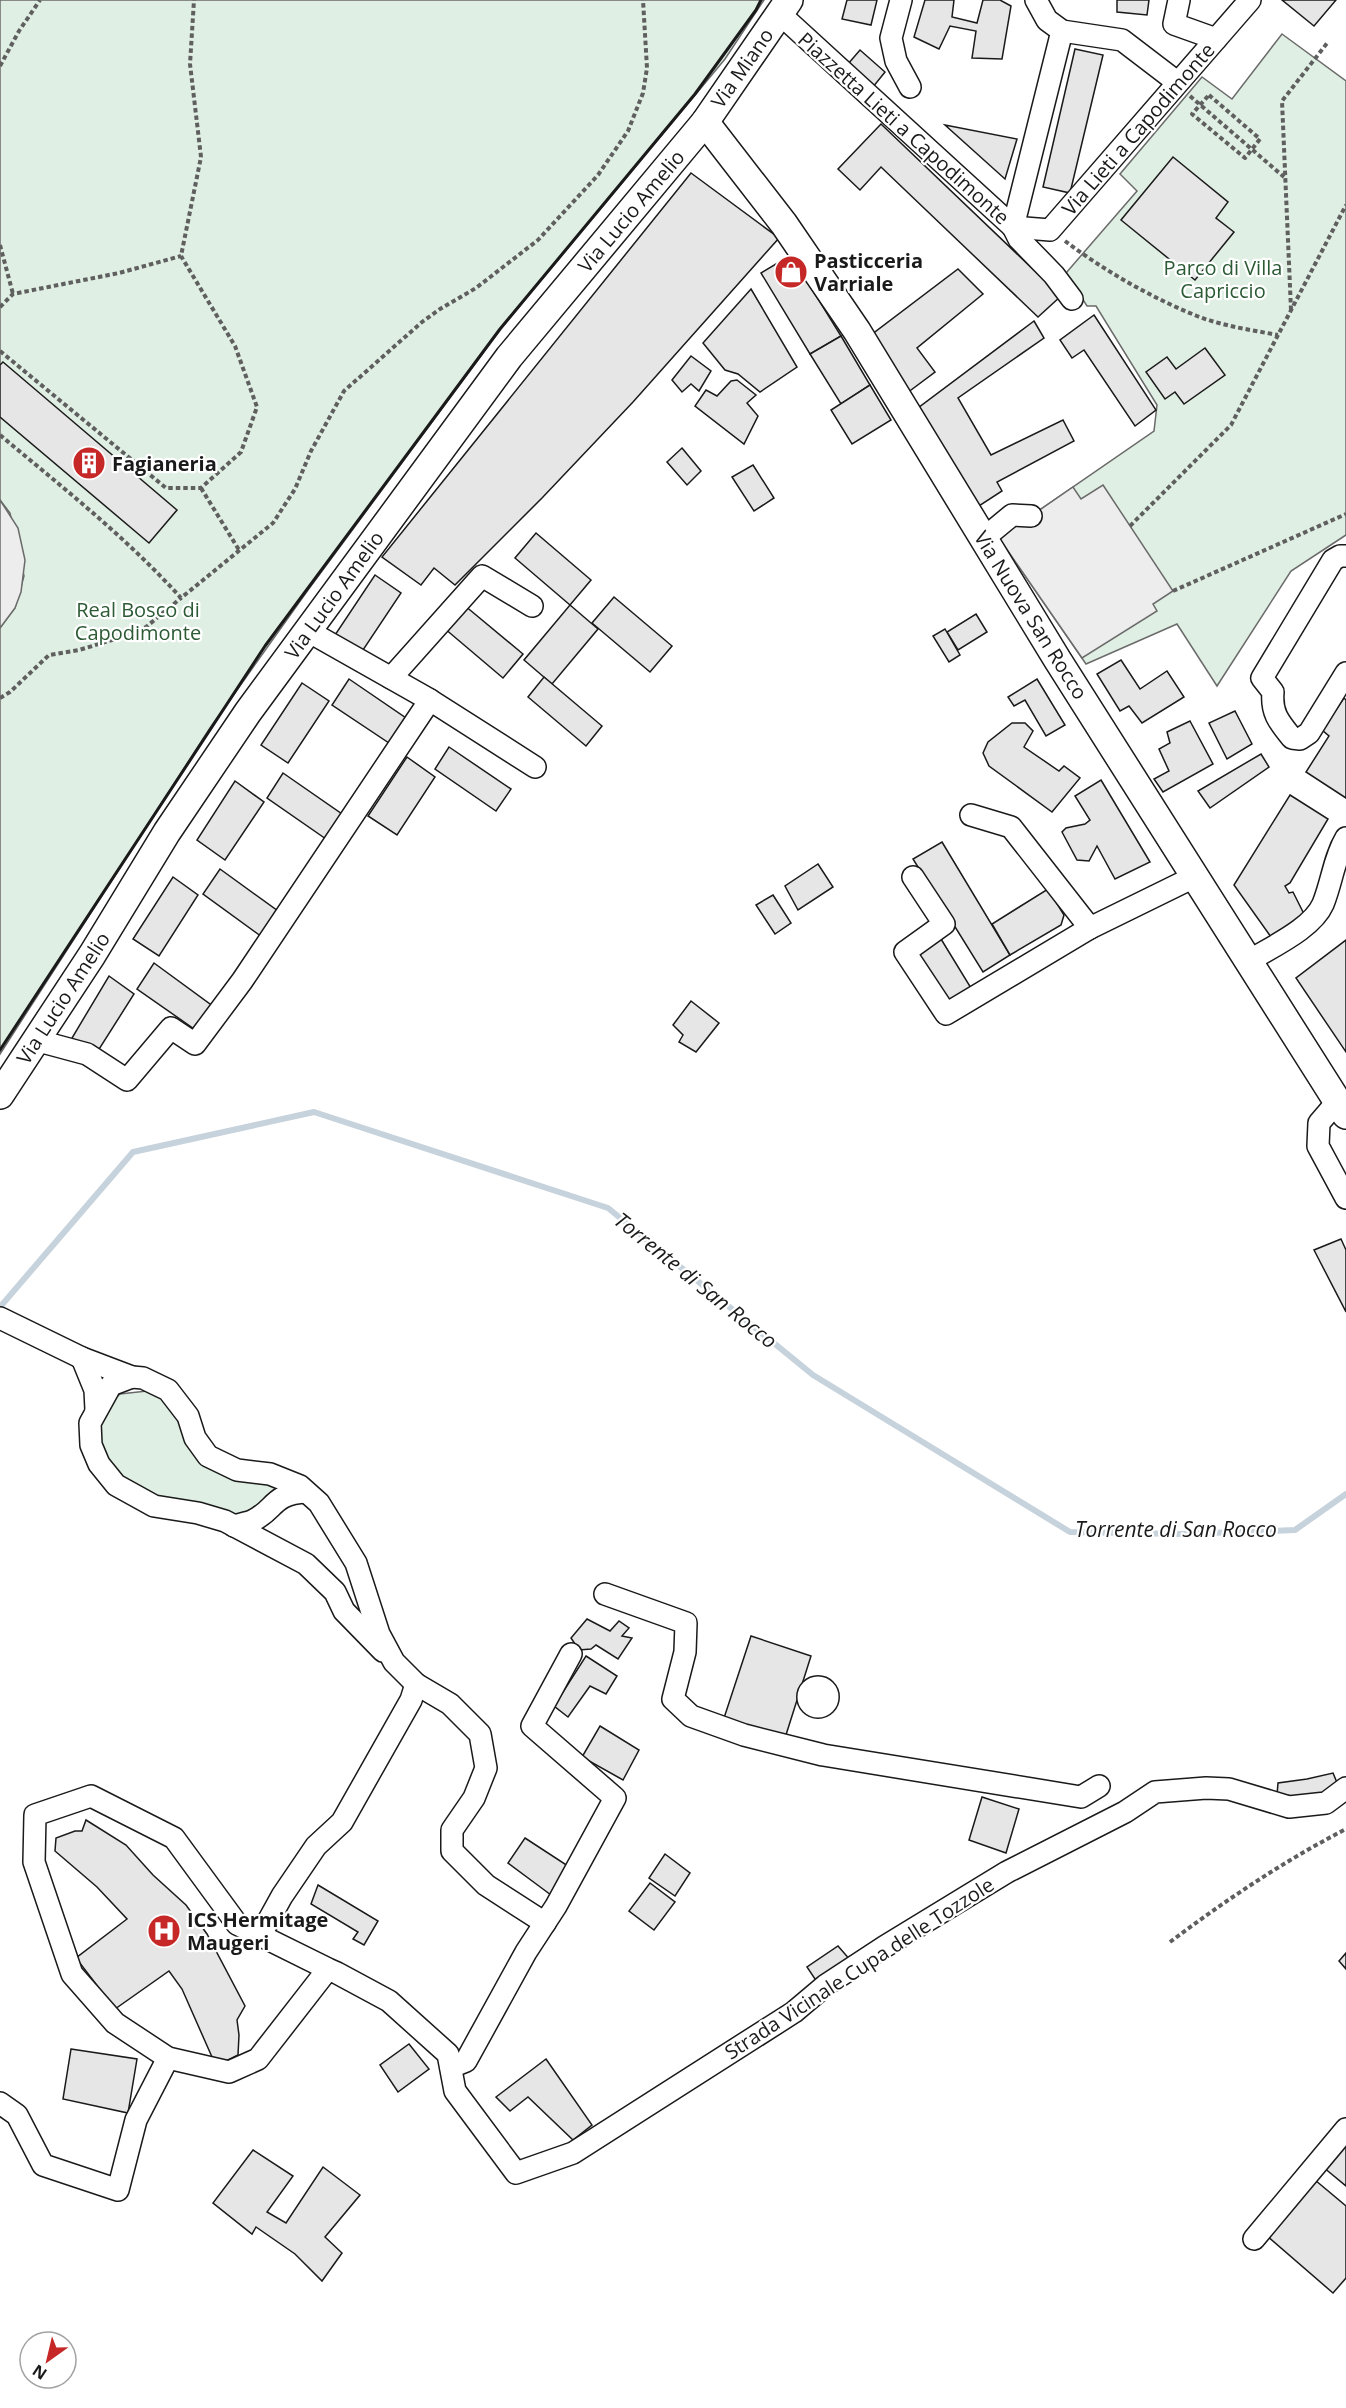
<svg xmlns="http://www.w3.org/2000/svg" width="1346" height="2408" font-family="'Open Sans',sans-serif">
	<style>
		.green { fill: #e0efe3; stroke: #6a6a6a; stroke-width: 1.5 }
		.parking { fill: #ededed; stroke: #6a6a6a; stroke-width: 1.5 }
		.lines { fill: none; stroke-linecap: round; stroke-linejoin: round }
		.stream { stroke: #c6d2dc; stroke-width: 6 }
		.building { fill: #e6e6e6; stroke: #1a1a1a; stroke-width: 1.5 }
		.minor-casing { stroke: #1a1a1a; stroke-width: 24 }
		.major-casing { stroke: #1a1a1a; stroke-width: 30 }
		.path { stroke: #5f5f5f; stroke-width: 4; stroke-dasharray: 4.5 3; stroke-linecap: butt }
		.minor { stroke: #fff; stroke-width: 21 }
		.major { stroke: #fff; stroke-width: 27 }
		.wall { stroke: #1a1a1a; stroke-width: 3 }
		.labels { text-anchor: middle; dominant-baseline: central; stroke-width: 4.5; stroke-linejoin: round; paint-order: stroke }
		.street-label { font-size: 20px; fill: #1a1a1a; stroke: #fff }
		.poi-label { font-size: 20px; font-weight: bold; fill: #1a1a1a; stroke: #fff; text-anchor: start }
		.park-label { font-size: 20px; fill: #2b5a34; stroke: #fff }
		.water-label { font-size: 21px; font-style: italic; fill: #1a1a1a; stroke: #fff }
	</style>
	<rect width="100%" height="100%" fill="#fff"/>
	<!-- green -->
	<g class="green">
		<path d="M0 0H764L725 59 500 330 308 590 210 728 0 1054V628L15 608 24 576 10 513 0 500Z"/>
		<path d="M1282 34 1346 81V535L1291 571 1217 686 1177 624 1086 664 999 538 1154 431 1157 405 1096 306H1087L1066 273 1137 191 1120 174 1202 77 1232 99Z"/>
		<path d="M147 1391 172 1403 234 1474 286 1490 244 1519 162 1501 127 1486 104 1465 96 1424 104 1408 120 1394Z"/>
	</g>
	<!-- parking -->
	<g class="parking">
		<path d="M1103 485 1173 591 1153 604 1157 611 1082 658 999 538 1073 487 1081 499Z"/>
		<path d="M0 500 18 528 25 560 21 592 15 608 0 628Z"/>
	</g>
	<g class="lines">
		<!-- stream -->
		<path class="stream" d="M0 1307 133 1152 314 1112 608 1208 813 1375 1070 1532 1182 1534 1295 1530 1346 1494"/>
	</g>
	<!-- building -->
	<g class="building">
		<path d="M847 0H877L871 25 842 19Z"/>
		<path d="M925 0H954L952 17 977 23 983 0H1000L1011 6 1002 59 972 58 976 31 950 26 939 49 914 37Z"/>
		<path d="M1117 0H1149L1147 15 1117 12Z"/>
		<path d="M1282 0H1336L1314 26Z"/>
		<path d="M1075 49 1103 55 1070 193 1043 187Z"/>
		<path d="M860 50 885 72 873 87 848 64Z"/>
		<path d="M881 124 1061 296 1038 317 881 167 860 190 838 169Z"/>
		<path d="M945 125 1017 139 1005 179Z"/>
		<path d="M1173 157 1228 202 1216 218 1234 232 1195 280 1121 220Z"/>
		<path d="M691 173 779 238 633 402 542 498 455 585 434 568 421 585 382 557Z"/>
		<path d="M791 255 841 336 810 354 761 273Z"/>
		<path d="M958 269 983 294 917 348 935 372 907 393 871 335Z"/>
		<path d="M751 289 797 367 760 392 738 374 725 370 703 343Z"/>
		<path d="M1094 315 1156 410 1135 426 1084 350 1072 358 1060 340Z"/>
		<path d="M1034 321 1044 338 958 398 991 455 1063 420 1074 441 997 482 1002 491 979 506 918 408Z"/>
		<path d="M841 336 870 385 841 404 810 354Z"/>
		<path d="M1205 348 1225 375 1184 404 1175 392 1165 399 1146 372 1167 357 1176 369Z"/>
		<path d="M691 356 711 371 699 391 691 384 682 392 672 380Z"/>
		<path d="M3 362 177 510 149 543 0 417V365Z"/>
		<path d="M737 380 756 395 747 403 758 416 744 444 695 406 706 390 717 396 731 381Z"/>
		<path d="M870 385 891 420 852 444 831 410Z"/>
		<path d="M682 448 701 471 687 485 667 462Z"/>
		<path d="M753 465 774 498 754 511 732 477Z"/>
		<path d="M536 533 591 580 570 605 515 558Z"/>
		<path d="M375 575 401 593 361 653 335 635Z"/>
		<path d="M614 597 672 646 650 672 592 623Z"/>
		<path d="M464 605 523 654 503 678 444 628Z"/>
		<path d="M570 605 598 629 552 684 524 660Z"/>
		<path d="M976 614 987 632 958 650 947 632Z"/>
		<path d="M945 629 960 655 949 662 933 636Z"/>
		<path d="M1121 660 1140 689 1167 671 1184 697 1142 723 1129 706 1120 711 1097 674Z"/>
		<path d="M544 677 602 726 586 746 528 697Z"/>
		<path d="M349 679 406 718 389 743 332 705Z"/>
		<path d="M1037 679 1065 725 1046 736 1025 700 1014 706 1008 697Z"/>
		<path d="M302 683 329 701 288 763 261 745Z"/>
		<path d="M1344 698 1346 700V798L1306 772 1329 736 1322 730Z"/>
		<path d="M1235 711 1252 744 1227 759 1209 723Z"/>
		<path d="M1190 721 1213 764 1163 792 1154 779 1169 771 1159 749 1170 743 1167 732Z"/>
		<path d="M1012 723H1025L1033 731 1024 747 1059 771 1064 766 1080 778 1052 812 989 766 983 753 988 742Z"/>
		<path d="M449 747 511 789 496 811 435 769Z"/>
		<path d="M1261 754 1269 767 1210 808 1198 791Z"/>
		<path d="M407 757 435 777 397 835 368 816Z"/>
		<path d="M283 773 342 814 326 839 267 798Z"/>
		<path d="M1101 780 1150 862 1115 879 1097 846 1089 861 1077 860 1062 832 1066 828 1085 824 1090 820 1075 796Z"/>
		<path d="M235 781 264 802 225 860 197 840Z"/>
		<path d="M1290 795 1328 819 1290 883 1285 886 1289 893 1293 892 1305 916 1271 937 1234 885Z"/>
		<path d="M942 842 1010 955 983 972 913 859Z"/>
		<path d="M818 864 833 887 798 910 785 886Z"/>
		<path d="M220 869 278 911 262 937 203 894Z"/>
		<path d="M173 877 198 895 159 956 133 939Z"/>
		<path d="M1048 889 1064 915 1061 925 1010 955 992 924Z"/>
		<path d="M773 895 791 923 775 934 756 905Z"/>
		<path d="M941 939 971 988 947 1004 916 955Z"/>
		<path d="M1346 940V1052L1296 978Z"/>
		<path d="M154 963 214 1007 197 1031 137 989Z"/>
		<path d="M109 976 134 994 96 1054 72 1038Z"/>
		<path d="M691 1001 719 1023 696 1052 679 1042 683 1035 673 1025Z"/>
		<path d="M1341 1239 1346 1250V1312L1314 1250Z"/>
		<path d="M587 1619 610 1631 619 1621 629 1628 622 1636 632 1638 618 1659 596 1645 591 1649 579 1650 571 1638Z"/>
		<path d="M751 1636 811 1656 785 1738 724 1718Z"/>
		<path d="M586 1656 617 1676 606 1694 590 1686 568 1717 554 1706Z"/>
		<path d="M600 1726 639 1750 623 1780 582 1757Z"/>
		<path d="M1333 1773 1338 1785 1323 1797 1289 1799 1277 1795 1278 1783 1307 1779Z"/>
		<path d="M982 1797 1019 1809 1006 1853 969 1840Z"/>
		<path d="M86 1820 126 1845 153 1875 186 1905 207 1934 245 2006 237 2020 239 2035 238 2055 224 2062 212 2057 182 1989 169 1971 115 2009 76 1958 127 1919 97 1887 55 1851 56 1838 75 1831H82Z"/>
		<path d="M525 1838 568 1866 551 1895 508 1863Z"/>
		<path d="M665 1854 690 1873 675 1896 649 1878Z"/>
		<path d="M650 1883 675 1902 654 1930 629 1911Z"/>
		<path d="M318 1885 378 1921 364 1945 353 1939 358 1932 311 1904Z"/>
		<path d="M838 1946 852 1962 819 1985 807 1967Z"/>
		<path d="M1346 1953V1969L1339 1961Z"/>
		<path d="M409 2044 429 2069 398 2092 380 2065Z"/>
		<path d="M71 2049 137 2059 128 2113 63 2099Z"/>
		<path d="M546 2059 592 2125 573 2140 528 2097 510 2111 496 2097Z"/>
		<path d="M1346 2139V2186L1323 2167Z"/>
		<path d="M253 2150 293 2176 267 2212 286 2223 323 2167 360 2195 325 2237 342 2253 322 2281 295 2254 256 2227 252 2234 213 2203Z"/>
		<path d="M1315 2180 1346 2206V2278L1333 2293 1267 2236Z"/>
	</g>
	<g class="lines">
		<defs>
			<g id="minor">
				<path d="M901 0 891 38 896 61 910 87"/>
				<path d="M1036 0 1047 20 1062 31 1122 40 1177 82"/>
				<path d="M1179 0 1174 24 1216 39"/>
				<path d="M780 14 1013 227 1019 239 1054 275 1072 299"/>
				<path d="M1013 227 1050 230 1250 0"/>
				<path d="M1013 227 1062 31"/>
				<path d="M983 539 1012 515 1031 516"/>
				<path d="M1346 556H1340L1333 560 1262 678 1273 692C1271 713 1279 722 1292 738L1300 739 1309 733 1346 673"/>
				<path d="M308 631 430 700 535 767"/>
				<path d="M391 678 482 576 532 606"/>
				<path d="M971 815 1011 827 1090 928 1196 876"/>
				<path d="M913 877 944 924 905 952 946 1014 1090 928"/>
				<path d="M1249 961C1271 947 1312 929 1323 904 1332 882 1334 858 1346 838"/>
				<path d="M35 1040 87 1054 127 1080 171 1028 195 1044 242 981 430 700"/>
				<path d="M1337 1102 1319 1123 1318 1146 1346 1198"/>
				<path d="M0 1318 82 1358 132 1377 143 1378 168 1390 188 1416 195 1438 208 1456 237 1470 270 1474 300 1486 319 1503 356 1563 379 1634 394 1662 416 1684 450 1704 480 1734 486 1768 474 1798 452 1830V1851L486 1885 545 1923"/>
				<path d="M82 1358 95 1390 96 1410"/>
				<path d="M132 1377 111 1385 90 1423 91 1445 99 1464 116 1485 154 1506 198 1513 225 1521 306 1564 335 1592 344 1611 383 1651"/>
				<path d="M234 1526C240 1524 247 1523 252 1521 276 1510 271 1494 306 1492"/>
				<path d="M605 1594 686 1623 685 1652 673 1699 691 1716 744 1735 823 1755 1081 1797 1099 1786"/>
				<circle cx="818" cy="1697" r="10"/>
				<path d="M260 1936 282 1896 316 1846 342 1822 411 1700 416 1684"/>
				<path d="M328 1969 258 2059 229 2072 168 2058 115 2023 72 1974 34 1862 35 1815 91 1796 174 1838 237 1924 328 1969 337 1973 389 2001 448 2054 455 2091 516 2173 573 2153 794 2012 826 1985 884 1947 1007 1872 1125 1812 1155 1792 1206 1788 1229 1789 1289 1807 1326 1803 1346 1788"/>
				<path d="M451 2067 466 2061 526 1952 556 1906 615 1798 532 1726 571 1654"/>
				<path d="M0 2103 17 2115 43 2165 118 2190 136 2120 168 2058"/>
				<path d="M1254 2239 1346 2129"/>
			</g>
			<g id="major">
				<path d="M705 122 784 224 857 331 1057 659 1346 1115"/>
				<path d="M0 1095 92 955 167 832 248 712 509 357 705 122 789 0"/>
			</g>
		</defs>
		<!-- minor casing -->
		<use href="#minor" class="minor-casing"/>
		<!-- major casing -->
		<use href="#major" class="major-casing"/>
		<!-- path -->
		<g class="path">
			<path d="M0 66 19 31 40 0"/>
			<path d="M1209 95 1260 139 1245 158 1192 114Z"/>
			<path d="M1190 96 1284 177"/>
			<path d="M1065 241C1105 271 1150 297 1197 316 1223 326 1251 330 1278 335"/>
			<path d="M0 245 13 294"/>
			<path d="M0 307 13 294 119 273 181 256"/>
			<path d="M1291 310 1282 101 1328 42"/>
			<path d="M0 351 166 488H201L241 452 257 407 235 346 181 256 201 157 190 64 194 0"/>
			<path d="M0 435C62 487 127 538 181 598L273 523 295 489 311 451 344 391 422 322 440 309 476 288 538 240 598 175 628 131 643 93 647 68 643 0"/>
			<path d="M201 488 239 550"/>
			<path d="M1130 526 1231 425 1346 205"/>
			<path d="M1173 591 1346 514"/>
			<path d="M0 698 10 692 49 655 79 650 122 637 146 627 181 598"/>
			<path d="M1170 1942C1226 1900 1284 1861 1346 1829"/>
		</g>
		<!-- minor -->
		<use href="#minor" class="minor"/>
		<!-- major -->
		<use href="#major" class="major"/>
		<!-- wall -->
		<path class="wall" d="M0 1050 265 646 500 329 695 94 756 10 761 0"/>
	</g>
	<!-- icons -->
	<defs>
		<symbol id="shop-disc" viewBox="-11 -11 22 22"><circle r="9.5" fill="#c62828" stroke="#fff"/><path d="M-5-2.5h2.3a2.7 3.5 0 0 1 5.4 0H5L5.5 6h-11ZM-1.5-2.5h3a1.5 2.3 0 0 0-3 0Z" fill="#fff"/></symbol>
		<symbol id="building-disc" viewBox="-11 -11 22 22"><circle r="9.5" fill="#c62828" stroke="#fff"/><path d="M-4-6H4V6H1V3H-1V6H-4ZM-2.5-4.3h1.7v1.8h-1.7ZM.8-4.3h1.7v1.8H.8ZM-2.5-1h1.7V.8h-1.7ZM.8-1h1.7V.8H.8Z" fill="#fff"/></symbol>
		<symbol id="hospital-disc" viewBox="-11 -11 22 22"><circle r="9.5" fill="#c62828" stroke="#fff"/><path d="M-5-5h3v3.5h4V-5h3V5h-3V1.5h-4V5h-3Z" fill="#fff"/></symbol>
	</defs>
	<g fill-rule="evenodd">
		<use href="#shop-disc" x="772" y="253" width="38" height="38"/>
		<use href="#building-disc" x="70" y="444" width="38" height="38"/>
		<use href="#hospital-disc" x="145" y="1912" width="38" height="38"/>
	</g>
	<g class="labels">
		<!-- street labels -->
		<g class="street-label">
			<text transform="translate(742 68) rotate(-55)">Via Miano</text>
			<text transform="translate(904 128) rotate(42)">Piazzetta Lieti a Capodimonte</text>
			<text transform="translate(1138 129) rotate(-49)">Via Lieti a Capodimonte</text>
			<text transform="translate(631 211) rotate(-50)">Via Lucio Amelio</text>
			<text transform="translate(334 595) rotate(-54)">Via Lucio Amelio</text>
			<text transform="translate(1031 615) rotate(58)">Via Nuova San Rocco</text>
			<text transform="translate(63 998) rotate(-57)">Via Lucio Amelio</text>
			<text transform="translate(859 1968) rotate(-33)">Strada Vicinale Cupa delle Tozzole</text>
		</g>
		<!-- poi labels -->
		<g class="poi-label">
			<text x="814" y="260">Pasticceria<tspan x="814" dy="23">Varriale</tspan></text>
			<text x="112" y="463">Fagianeria</text>
			<text x="187" y="1919">ICS Hermitage<tspan x="187" dy="23">Maugeri</tspan></text>
		</g>
		<!-- park labels -->
		<g class="park-label">
			<text x="1223" y="267">Parco di Villa<tspan x="1223" dy="23">Capriccio</tspan></text>
			<text x="138" y="609">Real Bosco di<tspan x="138" dy="23">Capodimonte</tspan></text>
		</g>
		<!-- water labels -->
		<g class="water-label">
			<text transform="translate(696 1280) rotate(39)">Torrente di San Rocco</text>
			<text x="1176" y="1529">Torrente di San Rocco</text>
		</g>
	</g>
	<!-- north arrow -->
	<g transform="translate(48 2360) rotate(214)"><circle r="28" fill="#ffffff" stroke="#a3a3a3" stroke-width="1.5"/>
	<path d="M0-4.5L10 22L0 15L-10 22Z" fill="#c62828"/>
	<text y="-9" font-size="16" font-weight="bold" text-anchor="middle" fill="#1a1a1a">N</text>
	</g>
</svg>
